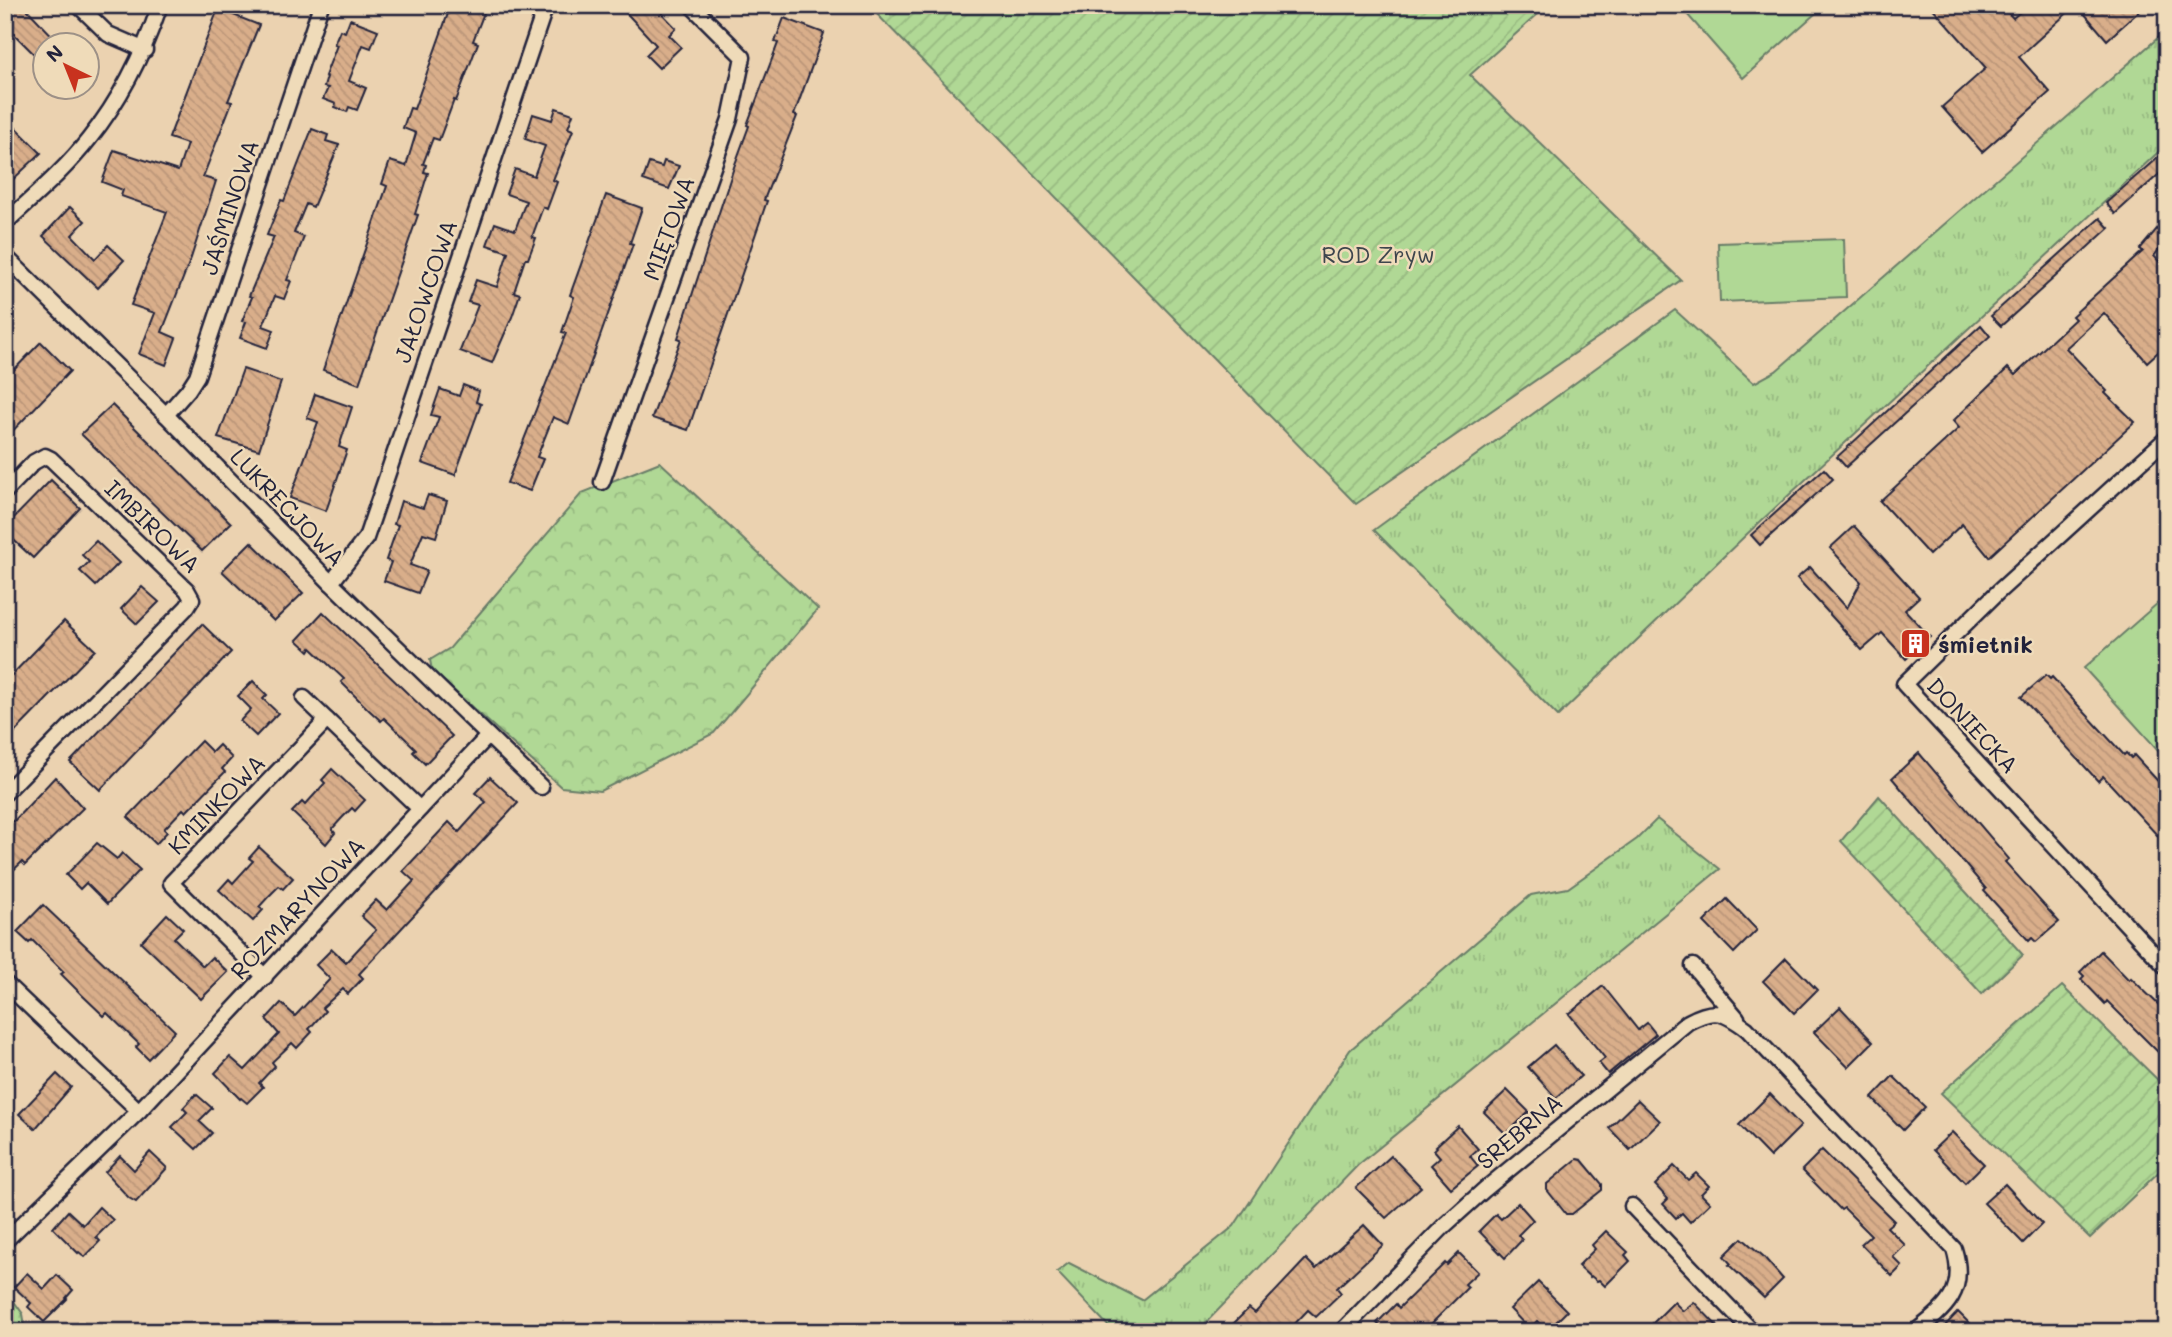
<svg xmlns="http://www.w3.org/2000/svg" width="2172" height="1337" font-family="Mali,sans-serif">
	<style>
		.grass { fill: url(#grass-tufts); stroke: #697d68; stroke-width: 2 }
		.forest { fill: url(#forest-crowns); stroke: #697d68; stroke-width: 2 }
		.park { fill: #b0d895; stroke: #697d68; stroke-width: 2 }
		.garden { fill: url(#garden-furrows); stroke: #697d68; stroke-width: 2 }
		.building { fill: url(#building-back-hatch); stroke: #22223b; stroke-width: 2 }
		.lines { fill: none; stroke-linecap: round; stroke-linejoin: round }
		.minor-casing { stroke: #22223b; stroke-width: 19 }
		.minor { stroke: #efdbb9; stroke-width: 14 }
		.labels { text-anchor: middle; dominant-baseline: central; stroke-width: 5; stroke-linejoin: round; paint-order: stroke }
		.street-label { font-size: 23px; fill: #22223b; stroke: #efdbb9 }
		.park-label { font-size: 23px; fill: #3e464d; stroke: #efdbb9 }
		.poi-label { font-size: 23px; font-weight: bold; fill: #22223b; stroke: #efdbb9; text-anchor: start }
	</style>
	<defs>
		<pattern id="grass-tufts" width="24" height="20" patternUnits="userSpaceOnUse" patternTransform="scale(1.75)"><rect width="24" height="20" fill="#b0d895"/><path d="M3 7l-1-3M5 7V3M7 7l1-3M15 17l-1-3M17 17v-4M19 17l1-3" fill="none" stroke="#97b981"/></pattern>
		<pattern id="forest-crowns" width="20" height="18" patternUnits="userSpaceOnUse" patternTransform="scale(1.75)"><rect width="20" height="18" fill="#b0d895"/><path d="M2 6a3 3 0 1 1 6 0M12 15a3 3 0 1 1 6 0" fill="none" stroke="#97b981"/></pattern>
		<pattern id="garden-furrows" width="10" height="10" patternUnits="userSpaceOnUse" patternTransform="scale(1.75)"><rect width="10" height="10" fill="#b0d895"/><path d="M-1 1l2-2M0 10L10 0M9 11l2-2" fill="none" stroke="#97b981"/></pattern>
		<pattern id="building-back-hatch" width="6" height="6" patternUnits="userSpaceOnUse" patternTransform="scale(1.75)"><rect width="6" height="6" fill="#d9ae8a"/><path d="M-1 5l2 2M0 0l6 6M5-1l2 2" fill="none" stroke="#ba9578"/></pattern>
	</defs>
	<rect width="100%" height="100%" fill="#ebd2b0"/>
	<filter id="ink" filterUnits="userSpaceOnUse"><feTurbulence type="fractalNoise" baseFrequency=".0143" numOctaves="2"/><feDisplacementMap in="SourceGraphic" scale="14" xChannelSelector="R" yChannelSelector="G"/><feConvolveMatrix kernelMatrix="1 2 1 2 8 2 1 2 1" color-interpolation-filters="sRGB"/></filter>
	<g filter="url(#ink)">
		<!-- grass -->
		<g class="grass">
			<path d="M2167 30V144L1747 534 1558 716 1374 530 1675 310 1754 383 1776 371Z"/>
			<path d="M1657 819 1720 869 1358 1165 1197 1332H1114L1057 1272 1069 1263 1142 1300 1234 1226 1350 1050 1531 895 1568 888 1637 839Z"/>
		</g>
		<!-- forest -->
		<g class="forest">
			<path d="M660 462 818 609 714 733 600 791 561 787 432 671 430 660 450 648 582 493Z"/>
			<path d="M5 1289 23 1314 26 1332H5Z"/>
		</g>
		<!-- park -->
		<g class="park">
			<path d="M1679 5H1825L1743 78Z"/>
			<path d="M1844 239 1846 297 1720 302 1718 243Z"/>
			<path d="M2159 602 2167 610V760L2084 668Z"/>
		</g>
		<!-- garden -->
		<g class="garden">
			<path d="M868 5H1548L1470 75 1681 280 1356 504Z"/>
			<path d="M1879 796 2023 955 1982 994 1841 841Z"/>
			<path d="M2062 986 2167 1089V1164L2090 1238 1941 1093Z"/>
		</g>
		<!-- building -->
		<g class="building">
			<path d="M5 5H23L62 46H46V66L5 25Z"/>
			<path d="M451 5H487L473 41 478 43 456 101 454 100 439 140 433 138 423 164 426 165 424 172 428 173 415 214 418 215 359 384 323 370 387 186 382 184 390 161 406 166 416 133 403 128 410 108 414 109Z"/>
			<path d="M619 5H654L676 28 669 35 681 47 659 68 646 55 656 45Z"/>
			<path d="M1930 5H2001L2013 18 2028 5H2076L2019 57 2050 92 1982 152 1942 107 1986 68Z"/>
			<path d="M2077 5H2146L2107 40Z"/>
			<path d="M218 9 259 25 228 101 232 102 203 177 216 181 191 258 162 332 176 338 166 365 139 354 155 313 131 305 167 212 121 196 123 190 102 182 114 150 178 171 187 144 169 138Z"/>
			<path d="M784 18 824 33 794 115 797 116 764 200 767 201 688 430 652 418 681 339 678 338 734 167 749 126 747 125 778 43 775 42Z"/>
			<path d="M350 19 378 30 371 48 363 45 349 81 366 88 357 110 349 107 347 112 335 107 336 104 323 99 328 88 324 87 327 77 325 76 337 45 334 44 340 30 345 32Z"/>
			<path d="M556 108 573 114 568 128 573 130 553 180 557 182 547 209 543 207 532 237 536 238 528 259H525L514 292 520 294 512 317 492 363 460 351 478 305 468 302 476 280 497 287 508 252 487 245 495 223 515 230 526 201 506 194 515 169 534 176 545 146 525 139 533 114 552 120Z"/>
			<path d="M5 117 41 153 5 187Z"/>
			<path d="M312 129 328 135 326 141 339 145 313 207 306 204 294 233 304 237 287 280 291 281 284 299 275 296 263 326 274 330 267 348 240 338 246 322 242 321 252 297 249 296 274 237 267 235 281 200 284 201Z"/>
			<path d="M2167 149V167L2115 214 2106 203Z"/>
			<path d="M664 161 679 166 669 189 643 180 649 163 662 167Z"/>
			<path d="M606 195 642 208 630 243 633 244 569 424 553 417 537 457 543 459 530 491 507 483 566 333 562 332 574 297 570 295Z"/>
			<path d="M70 207 85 221 72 235 95 259 108 245 124 260 98 288 43 236Z"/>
			<path d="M2167 217V240L2154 256 2167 270V344L2147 362 2104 313 2066 348 2107 391 2105 393 2135 422 1989 557 1962 524 1929 555 1880 501 1959 428 1953 421 2008 368 2015 375 2075 319 2072 316 2143 251 2140 249Z"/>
			<path d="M2100 218 2109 228 2001 326 1991 316Z"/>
			<path d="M1981 325 1990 336 1846 467 1837 457Z"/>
			<path d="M41 342 70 371 5 439V379Z"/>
			<path d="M243 369 281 382 259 450 218 438Z"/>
			<path d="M463 385 479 391 476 402 481 404 455 475 422 463 439 417 431 415 440 389 459 396Z"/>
			<path d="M315 394 352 407 339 447 347 450 326 511 290 498 318 422 307 418Z"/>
			<path d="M112 405 231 523 202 551 81 434Z"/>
			<path d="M1824 469 1833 479 1760 545 1751 535Z"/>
			<path d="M51 480 80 508 33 558 5 532V527Z"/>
			<path d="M428 495 447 501 436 537 423 533 410 565 427 571 418 593 384 581 391 562 386 560 398 525 394 524 401 501 423 508Z"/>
			<path d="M1854 526 1919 597 1905 610 1930 637 1906 659 1882 633 1862 650 1797 578 1810 567 1847 608 1861 582 1830 548Z"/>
			<path d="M96 541 119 563 96 586 80 571 89 562 82 555Z"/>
			<path d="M251 542 303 593 274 621 222 571Z"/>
			<path d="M142 587 159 602 137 624 121 609Z"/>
			<path d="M323 612 452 736 425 764 413 752 416 749 384 718 381 721 369 710 341 682 344 679 311 648 309 651 297 640Z"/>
			<path d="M64 621 95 650 13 734 5 726V682Z"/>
			<path d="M202 624 231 652 100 790 70 762Z"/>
			<path d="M2046 675 2050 679 2052 677 2124 755 2126 753 2131 758 2134 755 2167 791V846L2103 776 2098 781 2021 697Z"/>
			<path d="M253 681 267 695 263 699 278 713 256 736 240 721 251 709 238 696Z"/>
			<path d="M201 741 212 752 219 745 232 758 222 769 225 772 186 812 183 809 164 829 167 832 156 844 128 817Z"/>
			<path d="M1919 753 2009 859 2005 862 2059 922 2036 942 2032 938 2029 941 1984 891 1986 889 1892 778Z"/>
			<path d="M332 769 365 800 355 811 352 808 342 818 332 829 335 833 326 844 292 812 302 802 305 805 325 783 322 780Z"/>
			<path d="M55 777 83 808 25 865 22 862 5 878V814L13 822Z"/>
			<path d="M490 777 518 803 359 974 363 978 348 994 343 989 322 1008 325 1011 309 1029 312 1032 297 1048 292 1043 272 1062 275 1066 259 1083 263 1087 247 1103 241 1098 240 1099 215 1073 230 1057 245 1070 279 1034 266 1019 281 1003 295 1016 330 979 316 965 332 949 346 962 376 930 361 916 376 900 387 910 414 881 403 871 449 822 459 832 486 802 475 793Z"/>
			<path d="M97 843 117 859 122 853 140 870 107 904 86 883 80 889 66 875Z"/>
			<path d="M259 847 293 878 283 889 279 886 269 896 259 907 263 910 253 921 219 890 229 879 233 883 253 861 249 858Z"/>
			<path d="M1727 899 1757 930 1734 953 1704 922Z"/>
			<path d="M43 905 175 1031 148 1059 136 1047 139 1044 107 1013 104 1016 82 995 61 974 64 972 32 940 29 943 17 932Z"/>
			<path d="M167 914 183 929 174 938 203 966 212 957 228 972 201 999 141 942Z"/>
			<path d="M2101 951 2129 980 2131 978 2167 1013V1058L2160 1050 2158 1052 2107 1001 2105 1004 2081 979 2084 976 2080 972Z"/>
			<path d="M1786 958 1817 990 1794 1013 1763 981Z"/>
			<path d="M1603 986 1638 1030 1647 1023 1656 1034 1608 1074 1599 1063 1605 1058 1569 1014Z"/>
			<path d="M1840 1007 1873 1042 1848 1067 1814 1032Z"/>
			<path d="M1554 1045 1581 1076 1556 1098 1528 1067Z"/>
			<path d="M57 1074 71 1087 35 1129 19 1114Z"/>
			<path d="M1893 1076 1925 1107 1903 1130 1872 1098Z"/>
			<path d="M1507 1090 1529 1112 1506 1134 1484 1112Z"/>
			<path d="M196 1094 212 1108 199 1121 212 1133 196 1149 172 1127 187 1112 183 1108Z"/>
			<path d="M1770 1094 1801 1126 1770 1157 1739 1125Z"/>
			<path d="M1638 1100 1660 1121 1630 1150 1609 1128Z"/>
			<path d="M1458 1126 1478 1149 1470 1156 1478 1166 1451 1188 1431 1165 1440 1157 1434 1150 1437 1147 1436 1146Z"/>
			<path d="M1952 1132 1984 1164 1965 1183 1933 1150Z"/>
			<path d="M1822 1150 1894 1221 1887 1227 1905 1245 1893 1257 1902 1266 1892 1276 1861 1244 1871 1235 1844 1208 1841 1210 1802 1170Z"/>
			<path d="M150 1152 167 1168 136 1202 129 1198 105 1172 120 1156 134 1170Z"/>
			<path d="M1391 1156 1421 1187 1386 1218 1356 1188Z"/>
			<path d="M1577 1159 1582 1160 1602 1184V1190L1572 1214H1566L1547 1190V1184Z"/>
			<path d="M1674 1166 1688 1180 1696 1173 1709 1186 1701 1194 1710 1203 1690 1222 1682 1213 1676 1218 1663 1204 1668 1199 1655 1185Z"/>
			<path d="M2005 1184 2042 1224 2023 1243 1984 1203Z"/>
			<path d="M1518 1203 1533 1220 1518 1235 1522 1240 1505 1258 1479 1231 1496 1214 1501 1219Z"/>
			<path d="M99 1207 113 1220 96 1237 100 1241 85 1257 79 1252 78 1253 53 1228 68 1211 83 1225Z"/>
			<path d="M1364 1225 1383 1245 1337 1288 1341 1293 1316 1317 1308 1310 1287 1332H1225L1249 1308 1255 1313 1306 1259 1316 1269Z"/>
			<path d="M1606 1231 1628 1252 1625 1255 1630 1261 1605 1286 1599 1280 1597 1281 1591 1276 1590 1277 1578 1266 1595 1249 1592 1245Z"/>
			<path d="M1742 1238 1763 1256 1783 1279 1764 1298 1729 1265 1731 1264 1724 1256Z"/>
			<path d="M1459 1253 1478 1272 1465 1284 1468 1287 1423 1332H1385L1377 1323 1396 1304 1399 1308 1445 1263 1447 1265Z"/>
			<path d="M27 1273 44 1289 57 1275 73 1290 66 1298 67 1299 44 1322 28 1307 31 1303 14 1287Z"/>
			<path d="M1538 1282 1567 1311 1547 1331 1537 1321 1529 1329 1510 1309Z"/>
			<path d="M1674 1302 1683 1311 1694 1302 1723 1332H1662L1653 1323Z"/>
			<path d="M1958 1312 1978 1332H1939Z"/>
		</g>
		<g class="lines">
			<defs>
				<g id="minor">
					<path d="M78 5 108 34 145 50"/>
					<path d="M5 223C34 196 65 170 89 139 121 99 144 52 160 5"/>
					<path d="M5 256 166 415 331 583 541 787"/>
					<path d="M166 415 188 390 197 376 321 5"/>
					<path d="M2167 438 1998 592 1904 684 2167 968"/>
					<path d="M602 482 730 119 743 57 691 5"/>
					<path d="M5 492 34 462 45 456 51 459 187 590 192 599 187 607 5 793"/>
					<path d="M331 583 366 538 546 5"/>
					<path d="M304 698 327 720"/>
					<path d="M1693 966 1737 1018"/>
					<path d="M265 977 171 883 327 720 420 809"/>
					<path d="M5 983 139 1111"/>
					<path d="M1632 1206 1753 1332"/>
					<path d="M5 1241 139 1111 488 736"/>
					<path d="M1341 1332 1444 1226 1484 1190 1688 1022C1715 1007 1724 1012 1747 1029L1954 1249C1967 1291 1946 1308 1915 1332"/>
				</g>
			</defs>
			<!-- minor casing -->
			<use href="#minor" class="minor-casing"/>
			<!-- minor -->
			<use href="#minor" class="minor"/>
		</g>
	</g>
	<!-- icons -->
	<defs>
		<symbol id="building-square" viewBox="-11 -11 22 22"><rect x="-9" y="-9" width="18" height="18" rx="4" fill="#c8321e" stroke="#efdbb9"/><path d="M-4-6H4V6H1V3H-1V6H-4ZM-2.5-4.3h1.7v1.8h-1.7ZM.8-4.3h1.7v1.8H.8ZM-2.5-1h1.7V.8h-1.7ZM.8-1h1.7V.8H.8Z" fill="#fff"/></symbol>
	</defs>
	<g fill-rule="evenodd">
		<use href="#building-square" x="1898" y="626" width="35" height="35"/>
	</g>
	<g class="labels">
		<!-- street labels -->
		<g class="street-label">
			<text transform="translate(229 207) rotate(-72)">JAŚMINOWA</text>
			<text transform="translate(668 228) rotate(-70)">MIĘTOWA</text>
			<text transform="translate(425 291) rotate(-71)">JAŁOWCOWA</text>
			<text transform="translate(288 507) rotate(46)">LUKRECJOWA</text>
			<text transform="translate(153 526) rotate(44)">IMBIROWA</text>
			<text transform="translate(1973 725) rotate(47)">DONIECKA</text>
			<text transform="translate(216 804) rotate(-46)">KMINKOWA</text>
			<text transform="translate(297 908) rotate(-47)">ROZMARYNOWA</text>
			<text transform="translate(1519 1131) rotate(-40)">SREBRNA</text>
		</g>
		<!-- park labels -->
		<g class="park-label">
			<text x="1378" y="254">ROD Zryw</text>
		</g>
		<!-- poi labels -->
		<g class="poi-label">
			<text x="1938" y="644">śmietnik</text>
		</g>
	</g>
	<!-- margin -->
	<rect width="2172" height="1337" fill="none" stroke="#efdbb9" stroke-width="28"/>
	<rect x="14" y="14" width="2144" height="1309" fill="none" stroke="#22223b" stroke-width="2.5" filter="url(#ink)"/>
	<!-- north arrow -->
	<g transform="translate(66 66) rotate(317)"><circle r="33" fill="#efdbb9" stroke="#9d9187" stroke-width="2"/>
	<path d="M0-5L12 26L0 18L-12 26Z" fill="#c8321e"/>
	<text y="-10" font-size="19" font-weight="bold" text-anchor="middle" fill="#22223b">N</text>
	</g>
</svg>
